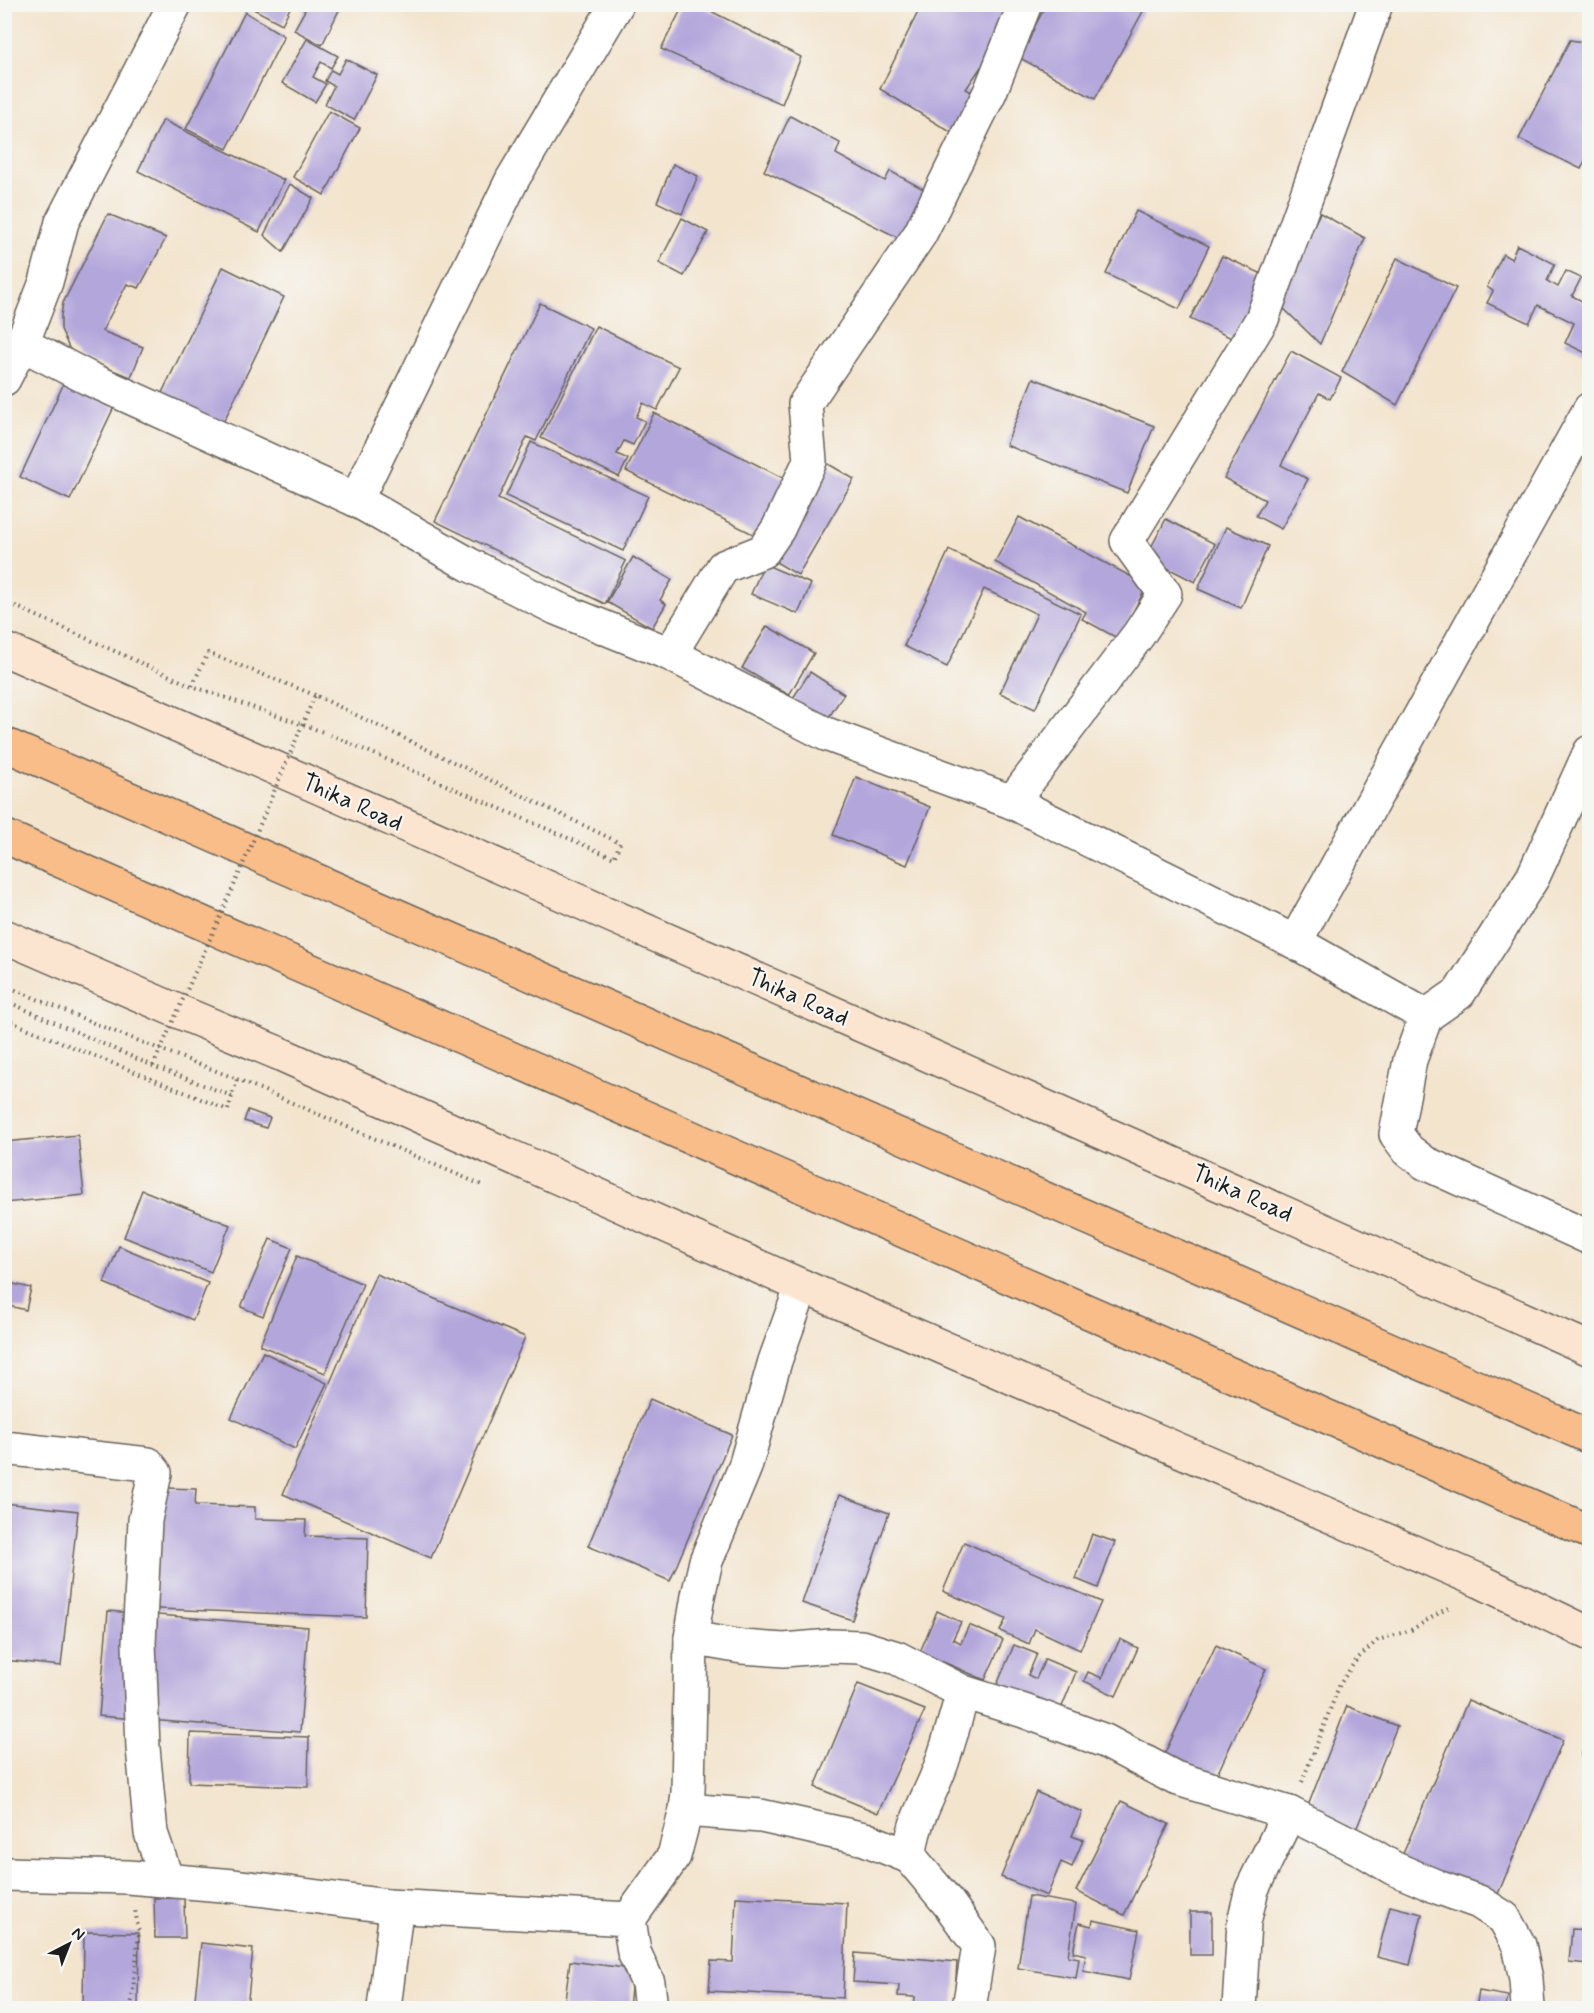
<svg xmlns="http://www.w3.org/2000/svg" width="1594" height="2013" font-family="Mynerve,sans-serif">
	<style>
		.building { fill: #b3a6db }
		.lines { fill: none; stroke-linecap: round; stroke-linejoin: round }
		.street-casing { stroke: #67625a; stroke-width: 36 }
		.secondary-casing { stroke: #67625a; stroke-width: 36 }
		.highway-casing { stroke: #67625a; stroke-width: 36 }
		.path { stroke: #67625a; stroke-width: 4; stroke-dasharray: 1.5 4.5; stroke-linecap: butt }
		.street { stroke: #fff; stroke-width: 33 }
		.secondary { stroke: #fce5d0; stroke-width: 33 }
		.highway { stroke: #f8bd89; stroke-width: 33 }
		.path-bridge { stroke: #67625a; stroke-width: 4; stroke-dasharray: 1.5 4.5; stroke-linecap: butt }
		.labels { text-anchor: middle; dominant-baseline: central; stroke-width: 4.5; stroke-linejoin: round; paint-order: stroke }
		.street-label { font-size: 24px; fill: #1c1c1c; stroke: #f6f6f2 }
	</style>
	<rect width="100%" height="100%" fill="#f6f6f2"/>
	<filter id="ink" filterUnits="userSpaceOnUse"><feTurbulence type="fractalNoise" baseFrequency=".0167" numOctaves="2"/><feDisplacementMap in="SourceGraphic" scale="12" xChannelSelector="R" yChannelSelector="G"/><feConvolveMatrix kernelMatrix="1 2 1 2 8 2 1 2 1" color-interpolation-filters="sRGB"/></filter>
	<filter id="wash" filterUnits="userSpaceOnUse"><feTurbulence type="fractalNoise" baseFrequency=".008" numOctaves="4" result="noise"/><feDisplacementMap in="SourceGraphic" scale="24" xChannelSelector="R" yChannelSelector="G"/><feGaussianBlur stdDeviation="1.35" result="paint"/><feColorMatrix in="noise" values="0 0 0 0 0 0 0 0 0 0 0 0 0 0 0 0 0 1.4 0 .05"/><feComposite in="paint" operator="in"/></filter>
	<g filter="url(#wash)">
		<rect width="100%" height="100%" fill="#f3e4cd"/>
		<g id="blocks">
			<!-- building -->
			<g class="building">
				<path d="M244 4H292L282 24Z"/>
				<path d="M293 4H342L322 45 294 30 305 10Z"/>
				<path d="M684 4H697L801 57 782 104 661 49Z"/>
				<path d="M922 4H1020L988 70 981 67 966 89 977 95 952 133 880 89Z"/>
				<path d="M1047 4H1147L1095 99 1018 57Z"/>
				<path d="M245 12 284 36 227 149 186 129Z"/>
				<path d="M307 39 338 56 331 68 321 62 313 77 326 84 315 102 282 83Z"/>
				<path d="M1570 40 1590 43V150L1581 169 1519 139Z"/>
				<path d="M346 59 377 75 354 120 325 104 334 86 325 81 331 70 338 74Z"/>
				<path d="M329 111 360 128 324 195 293 177Z"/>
				<path d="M790 116 840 143 836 154 885 181 890 171 929 192 905 241 764 171Z"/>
				<path d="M163 120 284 180 259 232 138 171Z"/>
				<path d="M673 164 698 176 682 214 657 202Z"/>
				<path d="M290 184 313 198 283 252 264 235Z"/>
				<path d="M1136 211 1209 246 1179 309 1106 274Z"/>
				<path d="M1320 213 1365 238 1320 344 1276 301Z"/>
				<path d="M108 214 166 238 139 288 127 284 102 331 143 347 131 377 80 358 69 348 61 329V316L63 303Z"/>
				<path d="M682 218 708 232 684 276 659 263Z"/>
				<path d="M1517 245 1555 264 1547 281 1558 287 1566 271 1581 278 1572 296 1590 305V355L1565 343 1574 323 1538 305 1529 323 1487 303 1493 291 1487 287 1503 254 1511 259Z"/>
				<path d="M1222 256 1267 276 1236 340 1190 319Z"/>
				<path d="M1397 258 1456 288 1397 405 1342 372Z"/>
				<path d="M223 267 284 297 221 427 160 397Z"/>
				<path d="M540 303 591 328 536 441 527 437 498 499 626 561 605 604 435 521Z"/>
				<path d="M596 326 679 367 657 410 643 403 636 417 645 421 633 445 624 441 617 454 628 459 619 477 541 438Z"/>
				<path d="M1291 351 1341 378 1330 399 1319 393 1281 465 1308 479 1281 529 1256 516 1265 500 1224 478Z"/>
				<path d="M1033 378 1154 426 1127 493 1006 445Z"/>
				<path d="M64 383 114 407 70 500 20 477Z"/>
				<path d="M654 413 791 482 763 539 626 471Z"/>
				<path d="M531 442 648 496 623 551 506 496Z"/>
				<path d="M825 462 854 479 798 575 769 558Z"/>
				<path d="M1019 517 1147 585 1119 639 1082 619 1086 612 995 562Z"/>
				<path d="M1166 519 1215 544 1195 582 1146 557Z"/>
				<path d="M1226 527 1268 546 1241 608 1198 589Z"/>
				<path d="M949 550 1081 614 1035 709 1000 693 1037 614 984 589 947 667 904 646Z"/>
				<path d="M633 557 672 580 660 600 666 604 652 628 607 602Z"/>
				<path d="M764 564 811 584 798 614 751 594Z"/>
				<path d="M767 626 814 653 789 695 742 668Z"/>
				<path d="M810 672 844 694 825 723 791 701Z"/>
				<path d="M856 777 930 807 907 865 833 835Z"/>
				<path d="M248 1110 270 1118 266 1128 244 1121Z"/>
				<path d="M78 1135 84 1195 4 1203V1142Z"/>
				<path d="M142 1190 230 1225 211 1272 124 1237Z"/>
				<path d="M270 1239 292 1248 263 1316 241 1307Z"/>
				<path d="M119 1246 208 1283 193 1320 104 1283Z"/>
				<path d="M297 1256 363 1284 325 1373 260 1345Z"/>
				<path d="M376 1274 525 1337 431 1558 283 1494Z"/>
				<path d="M5 1282 31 1288 26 1310 5 1305Z"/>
				<path d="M263 1352 327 1383 295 1449 231 1418Z"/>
				<path d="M650 1399 732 1435 670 1581 588 1546Z"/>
				<path d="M137 1487 196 1489 195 1505 255 1507V1519L306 1520 305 1536 368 1538 366 1617 133 1608Z"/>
				<path d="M839 1495 889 1513 852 1620 802 1603Z"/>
				<path d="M4 1503 78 1511 61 1666 4 1660Z"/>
				<path d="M1092 1534 1115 1542 1098 1588 1076 1579Z"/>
				<path d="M964 1542 1101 1602 1080 1650 1035 1629 1029 1644 1000 1631 1006 1619 943 1591Z"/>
				<path d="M108 1611 308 1627 300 1732 99 1716Z"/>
				<path d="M937 1611 961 1622 953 1639 961 1643 969 1625 1003 1640 985 1680 920 1652Z"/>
				<path d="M1120 1639 1138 1648 1116 1696 1084 1681 1088 1672 1102 1678Z"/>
				<path d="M1014 1645 1037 1654 1028 1675 1036 1679 1045 1659 1076 1672 1059 1714 996 1687Z"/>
				<path d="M1216 1645 1266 1669 1214 1781 1163 1757Z"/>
				<path d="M858 1684 925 1710 878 1813 815 1787Z"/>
				<path d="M1468 1700 1563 1740 1495 1901 1400 1861Z"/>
				<path d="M1347 1706 1397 1726 1356 1830 1306 1811Z"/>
				<path d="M190 1733 309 1737 308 1787 189 1783Z"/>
				<path d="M1589 1733H1590V1759L1581 1756Z"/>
				<path d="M1036 1792 1082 1812 1072 1836 1083 1840 1072 1867 1061 1862 1047 1896 1001 1877Z"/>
				<path d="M1121 1801 1169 1824 1124 1915 1076 1891Z"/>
				<path d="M1029 1896 1076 1904 1068 1956 1079 1958 1076 1978 1018 1968Z"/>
				<path d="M736 1897 847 1903 843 1998 709 1991 711 1961 733 1962Z"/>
				<path d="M154 1898H184L185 1938H155Z"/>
				<path d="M1390 1906 1422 1914 1410 1965 1377 1957Z"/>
				<rect x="1190" y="1912" width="22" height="43"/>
				<path d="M1093 1920 1139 1930 1129 1980 1083 1971 1086 1955 1073 1952 1079 1923 1092 1926Z"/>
				<path d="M1572 1929 1590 1930V1964L1569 1962Z"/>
				<path d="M84 1932 139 1933 138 2008H83Z"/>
				<path d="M201 1943 253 1949 247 2008H194Z"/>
				<path d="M855 1953 957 1962 954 2008H914L915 1997 898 1996 899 1985 853 1982Z"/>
				<path d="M570 1961 633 1969 629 2008H564Z"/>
				<path d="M1479 1991 1508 1996 1506 2008H1476Z"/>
			</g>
		</g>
	</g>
	<g filter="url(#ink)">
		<use href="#blocks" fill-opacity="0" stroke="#67625a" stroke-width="1.5"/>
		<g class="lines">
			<defs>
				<g id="street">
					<path d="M175 4 62 222 46 282 22 344 88 378 356 500 470 565 556 608 670 654 826 734 1012 802 1295 942 1426 1016 1410 1060 1396 1134 1408 1150 1425 1163 1590 1238"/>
					<path d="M4 379 22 344"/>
					<path d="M356 500 512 180 617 4"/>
					<path d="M670 654 723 567 763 551 778 529 810 461 805 404 920 234 990 92 1025 4"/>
					<path d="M1012 802 1139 634 1165 594 1127 541 1262 319 1376 4"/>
					<path d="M1295 942 1590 409"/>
					<path d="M1426 1016 1459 993 1533 877 1590 752"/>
					<path d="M802 1286 775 1361 745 1467 706 1561 698 1596 691 1638 742 1647 784 1650 831 1646 861 1647 897 1658 963 1692 1024 1711 1105 1741 1175 1778 1289 1813 1363 1850 1393 1868 1440 1888 1479 1902 1504 1918 1519 1945 1526 1979 1528 2008"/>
					<path d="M4 1448 148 1464 155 1473 145 1520 139 1643 143 1748 151 1833 167 1880"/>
					<path d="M963 1692C956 1717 949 1743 940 1768 929 1798 911 1824 910 1857L949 1904 979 1946 969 2008"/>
					<path d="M686 1810 761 1816 865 1839 910 1857"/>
					<path d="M4 1874 128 1877 234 1886 388 1906 629 1919 634 1952 648 1983 651 2008"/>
					<path d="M629 1919 674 1856 686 1810 688 1792 691 1638"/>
					<path d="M384 2008 395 1919 388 1906"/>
					<path d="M1239 2008 1244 1922 1252 1889 1289 1813"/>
				</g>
				<g id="secondary">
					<path d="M4 649 888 1037 1590 1349"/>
					<path d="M4 936 175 1010 278 1053 802 1286 1480 1581 1590 1634"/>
				</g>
				<g id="highway">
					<path d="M4 744 1590 1437"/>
					<path d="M4 836 1590 1532"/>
				</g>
			</defs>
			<!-- street casing -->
			<use href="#street" class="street-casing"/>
			<!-- secondary casing -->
			<use href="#secondary" class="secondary-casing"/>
			<!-- highway casing -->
			<use href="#highway" class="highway-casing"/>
			<!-- path -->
			<g class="path">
				<path d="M4 601 192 686"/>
				<path d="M315 695 208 653 192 686 326 733"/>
				<path d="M4 985 103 1027 237 1079 228 1110 4 1019"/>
				<path d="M4 1000 153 1066 232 1096"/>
				<path d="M237 1079 484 1186"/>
				<path d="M1302 1782 1340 1684 1357 1659 1378 1640 1411 1630 1451 1606"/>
				<path d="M131 2008 139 1933 135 1910"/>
			</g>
			<!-- street -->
			<use href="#street" class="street"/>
			<!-- secondary -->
			<use href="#secondary" class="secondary"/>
			<!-- highway -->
			<use href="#highway" class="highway"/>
			<!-- path-bridge -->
			<path class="path-bridge" d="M153 1066 236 881 315 695 620 843 614 858 326 733"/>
		</g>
	</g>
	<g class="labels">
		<!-- street labels -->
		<g class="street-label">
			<text transform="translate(352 803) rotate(24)">Thika Road</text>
			<text transform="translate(798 998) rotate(24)">Thika Road</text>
			<text transform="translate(1242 1194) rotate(24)">Thika Road</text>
		</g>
	</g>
	<!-- margin -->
	<rect width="1594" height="2013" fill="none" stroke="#f6f6f2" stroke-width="24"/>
	<!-- north arrow -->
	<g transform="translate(69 1944) rotate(42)" stroke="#f6f6f2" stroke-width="4.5" paint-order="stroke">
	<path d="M0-4.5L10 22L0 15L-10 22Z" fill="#1c1c1c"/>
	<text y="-9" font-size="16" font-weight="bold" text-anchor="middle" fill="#1c1c1c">N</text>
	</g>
</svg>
